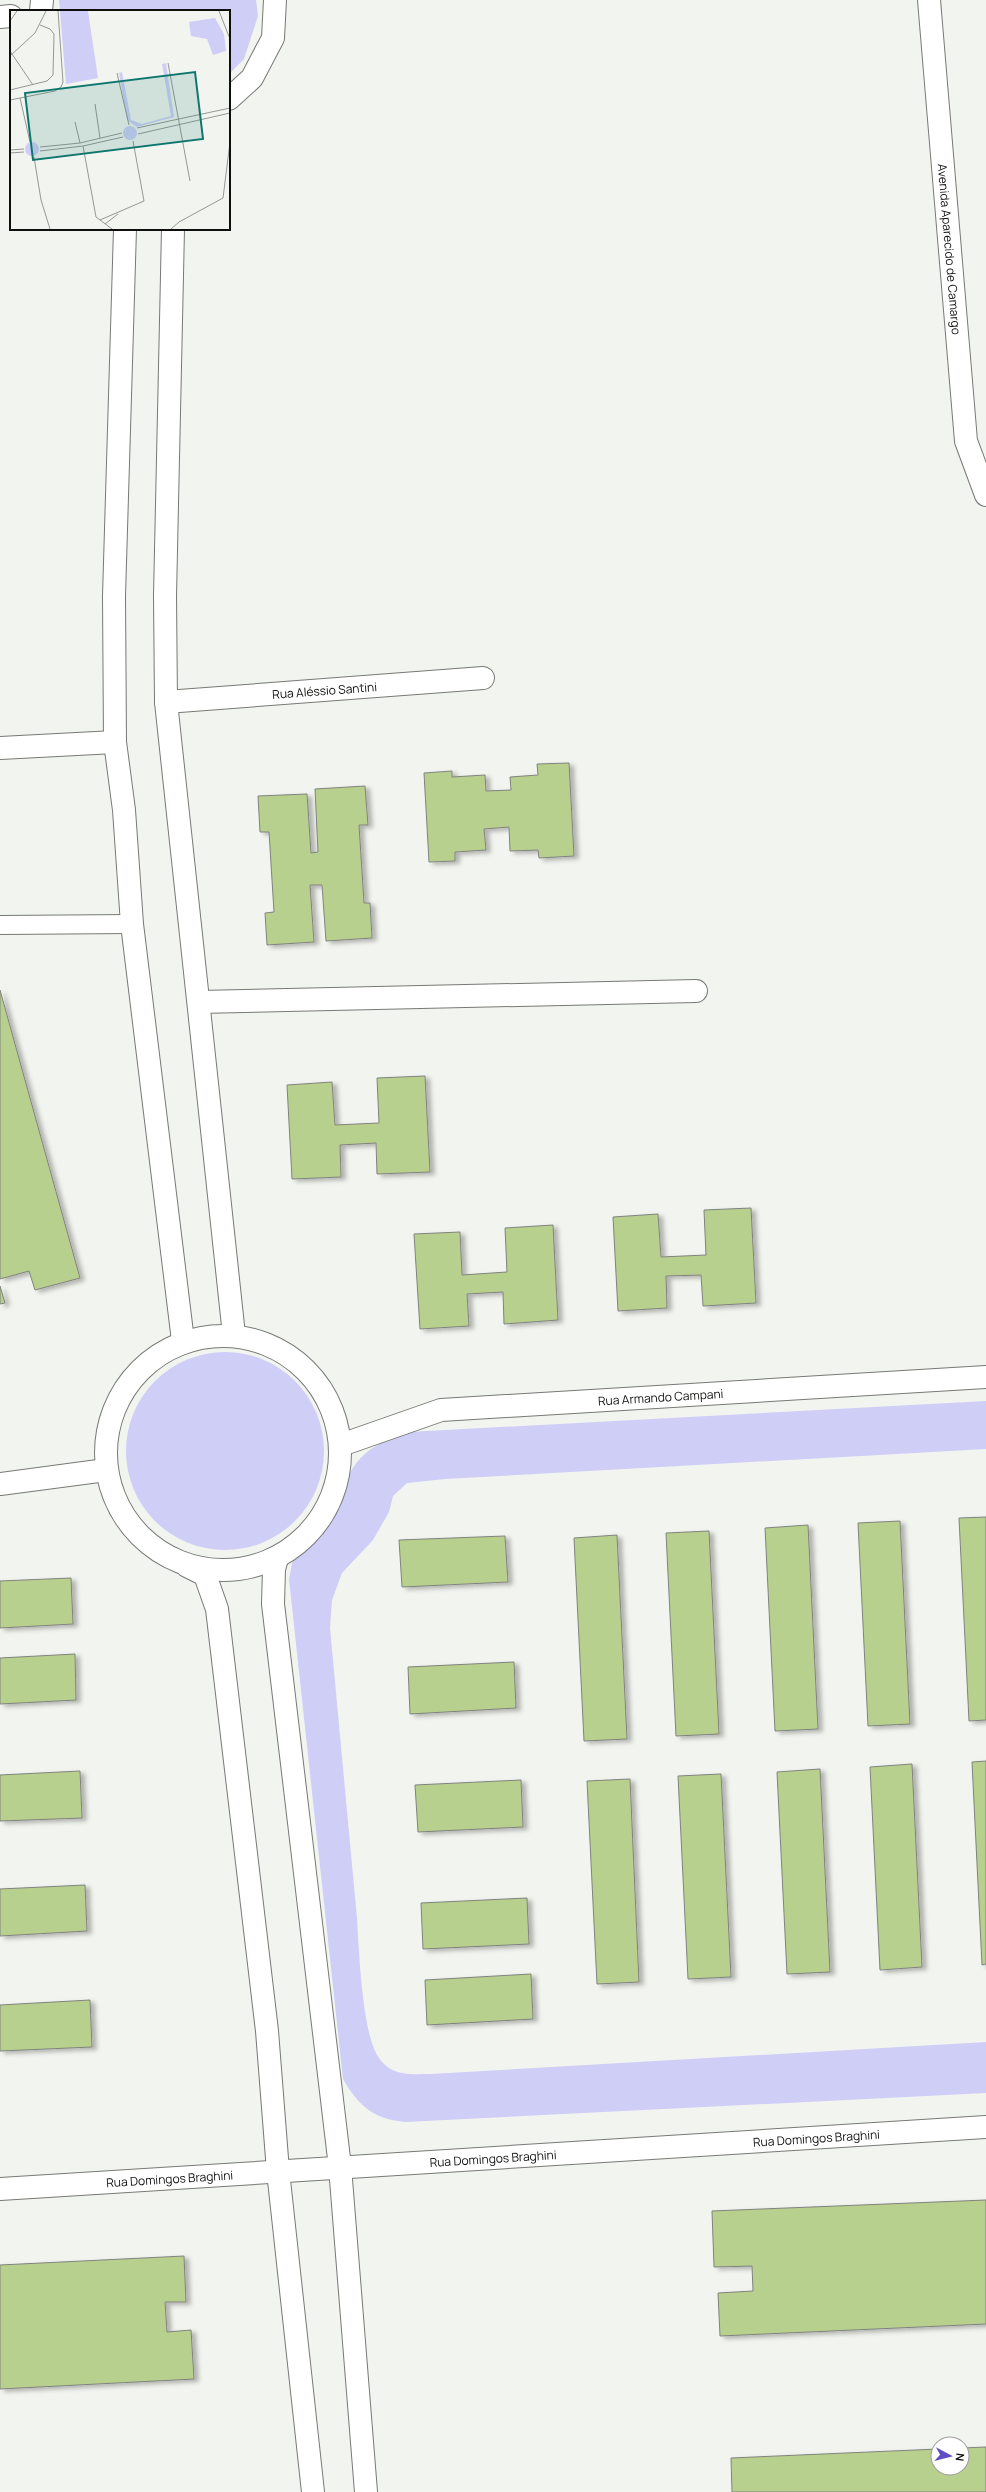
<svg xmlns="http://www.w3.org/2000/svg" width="986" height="2492" font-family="Manrope,sans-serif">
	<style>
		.green { fill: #cecef7 }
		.building { fill: #b8d08e; stroke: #81837e; filter: url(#shadow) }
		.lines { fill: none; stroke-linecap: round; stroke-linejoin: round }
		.service-casing { stroke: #777974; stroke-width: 20 }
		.minor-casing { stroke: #777974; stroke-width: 24 }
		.tertiary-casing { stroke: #777974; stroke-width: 24 }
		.service { stroke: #fff; stroke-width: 18 }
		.minor { stroke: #fff; stroke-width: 22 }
		.tertiary { stroke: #fff; stroke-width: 22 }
		.labels { text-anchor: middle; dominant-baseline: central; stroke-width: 4; stroke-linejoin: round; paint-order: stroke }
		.street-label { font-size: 12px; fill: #0e0e0d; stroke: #fff }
		.inset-road { fill: none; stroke: #979895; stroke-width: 1 }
		.view { fill: #0f766e; fill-opacity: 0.15; stroke: #0f766e; stroke-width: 2 }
		.inset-edge { fill: none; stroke: #0e0e0d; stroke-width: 2 }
	</style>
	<defs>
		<filter id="shadow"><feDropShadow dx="4.5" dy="2.5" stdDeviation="2" flood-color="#0004"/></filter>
	</defs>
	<rect width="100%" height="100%" fill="#f2f4ef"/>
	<!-- green -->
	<g class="green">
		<path d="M59 0H256L258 16 244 59 229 74V11H60Z"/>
		<circle cx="225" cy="1451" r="99"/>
		<path d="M986 1401V1449L445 1479 407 1483 393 1496 389 1512 373 1540 342 1573 332 1600 330 1628C339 1725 348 1822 357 1918 359 1950 362 2035 379 2058 392 2077 411 2074 431 2074L986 2042V2093L405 2122C373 2119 358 2105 343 2079L289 1579C291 1570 292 1560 295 1552 303 1536 323 1527 333 1513 341 1501 343 1486 350 1473 362 1450 384 1440 408 1432Z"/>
	</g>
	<!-- building -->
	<g class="building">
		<path d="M569 763 574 856 539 858 538 850 510 851 509 827 484 829 486 850 455 852V861L429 862 424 773 452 771V777L485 775 486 791 511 790 510 777 538 775 537 764Z"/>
		<path d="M365 786 368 825H359L364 903H370L372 938 326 941 322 885H310L314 942 267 945 265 913 274 912 269 832H260L258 796 307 794 311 853 318 852 315 789Z"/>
		<path d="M0 990 80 1278 35 1290 29 1271 0 1279Z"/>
		<path d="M425 1076 430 1172 377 1174 376 1143 340 1145 341 1177 292 1179 287 1085 332 1082 335 1125 379 1123 377 1078Z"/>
		<path d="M751 1208 756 1303 703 1306 701 1275 666 1276 667 1308 618 1311 613 1217 658 1214 661 1257 706 1255 704 1210Z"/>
		<path d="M553 1225 558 1320 504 1324 503 1292 467 1294 469 1326 420 1329 414 1234 460 1232 462 1275 507 1272 505 1228Z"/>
		<path d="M0 1286 5 1303 0 1304Z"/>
		<path d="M986 1517V1720L969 1721 959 1518Z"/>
		<path d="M900 1521 910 1724 868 1726 858 1523Z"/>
		<path d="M808 1525 818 1729 775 1731 765 1528Z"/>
		<path d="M709 1531 719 1734 676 1736 666 1533Z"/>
		<path d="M617 1535 627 1739 584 1741 574 1538Z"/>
		<path d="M505 1536 508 1582 402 1587 399 1540Z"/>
		<path d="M71 1578 73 1624 0 1628V1581Z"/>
		<path d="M75 1654 76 1700 0 1704V1658Z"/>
		<path d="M514 1662 516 1708 410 1714 408 1667Z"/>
		<path d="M986 1761V1964L982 1965 972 1762Z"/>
		<path d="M912 1764 922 1967 880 1970 870 1767Z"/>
		<path d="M820 1769 830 1972 787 1974 777 1772Z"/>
		<path d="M80 1771 82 1818 0 1821V1775Z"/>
		<path d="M721 1774 731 1977 688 1979 678 1776Z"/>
		<path d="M630 1779 639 1982 597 1984 587 1781Z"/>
		<path d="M521 1780 523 1827 418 1832 415 1785Z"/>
		<path d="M85 1885 87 1931 0 1936V1889Z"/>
		<path d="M527 1898 529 1944 423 1949 421 1903Z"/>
		<path d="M531 1974 533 2019 427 2025 425 1980Z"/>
		<path d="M90 2000 92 2047 0 2051V2005Z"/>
		<path d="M986 2200V2324L720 2336 718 2293 753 2291 752 2266 714 2267 712 2211Z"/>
		<path d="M184 2256 186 2302H165L167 2332 191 2330 194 2379 0 2389V2265Z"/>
		<path d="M986 2447V2492H732L731 2458 938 2449V2468H962V2448Z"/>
	</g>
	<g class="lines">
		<defs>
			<path id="service" d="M0 925 132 924"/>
			<g id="minor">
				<path id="s1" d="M929 0 966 441 986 495"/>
				<path d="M0 17 11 16"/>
				<path id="s2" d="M166 702 483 678"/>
				<path d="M0 748 115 742"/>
				<path d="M199 1002 696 991"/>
				<path id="s3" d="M341 1445 441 1410 986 1377"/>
				<path d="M0 1484 106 1470"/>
				<path id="s4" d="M0 2189 986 2127"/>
			</g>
			<g id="tertiary">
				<path d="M41 11 42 0"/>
				<path d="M229 99 252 78 273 38 275 0"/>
				<path d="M125 229 114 596 115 742 124 810 132 924 183 1341"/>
				<path d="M173 229 165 596 166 702 234 1335"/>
				<circle cx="223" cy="1453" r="117"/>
				<path d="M277 1558 274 1569 273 1604 340 2167 366 2492"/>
				<path d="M187 1566 205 1575 217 1609 267 2031 278 2171 313 2492"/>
			</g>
		</defs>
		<!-- service casing -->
		<use href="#service" class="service-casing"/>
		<!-- minor casing -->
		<use href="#minor" class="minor-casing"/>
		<!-- tertiary casing -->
		<use href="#tertiary" class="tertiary-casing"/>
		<!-- service -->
		<use href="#service" class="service"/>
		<!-- minor -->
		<use href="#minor" class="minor"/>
		<!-- tertiary -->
		<use href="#tertiary" class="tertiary"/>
	</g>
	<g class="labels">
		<!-- street labels -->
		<g class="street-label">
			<text stroke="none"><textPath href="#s1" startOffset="250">Avenida Aparecido de Camargo</textPath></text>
			<text stroke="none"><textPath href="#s2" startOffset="159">Rua Aléssio Santini</textPath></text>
			<text stroke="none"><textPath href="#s3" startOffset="326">Rua Armando Campani</textPath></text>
			<text stroke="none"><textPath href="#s4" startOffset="818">Rua Domingos Braghini</textPath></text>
			<text stroke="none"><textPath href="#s4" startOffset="494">Rua Domingos Braghini</textPath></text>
			<text stroke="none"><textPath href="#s4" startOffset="170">Rua Domingos Braghini</textPath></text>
		</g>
	</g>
	<!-- overview -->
	<g transform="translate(10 10)">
		<rect width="220" height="220" fill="#f2f4ef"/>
		<path d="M50 1H78L88 68 56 74ZM205 8 214 24 216 41 203 45 197 29 181 26 179 12ZM156 53 164 107 127 117 117 110 109 63 112 62 121 110 132 114 161 106 152 54ZM113 123a7 7 0 1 1 14 0a7 7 0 1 1-14 0ZM15 139a7 7 0 1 1 14 0a7 7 0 1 1-14 0Z" fill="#cecef7"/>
		<path class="inset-road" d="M209 1 220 29M0 11 7 1M0 41 23 75M0 46 25 23 36 1M158 53 180 171M107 63 119 115M0 80 37 71 43 65 44 24 40 19 30 15M10 88 20 132M0 90 45 81 51 77 53 72 48 1M85 94 90 128M65 112 70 133M127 118 220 98M128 124 220 103M73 136 86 207 102 219M30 137 70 133 112 123M0 140 14 139M30 141 73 136 113 127M0 143 14 142M24 147 31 190 40 219M90 210 134 191 123 131M95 214 108 204M161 219 169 212 213 188 220 132"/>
		<path class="view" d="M185 62 193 129 23 150 15 83Z"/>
		<rect width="220" height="220" class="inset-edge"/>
	</g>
	<!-- north arrow -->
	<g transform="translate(950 2456) rotate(97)"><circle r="19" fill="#ffffff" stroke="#9f9f9e"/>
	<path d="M0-3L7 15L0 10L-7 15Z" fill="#604dc5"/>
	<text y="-6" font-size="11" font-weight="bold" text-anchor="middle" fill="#0e0e0d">N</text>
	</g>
</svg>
